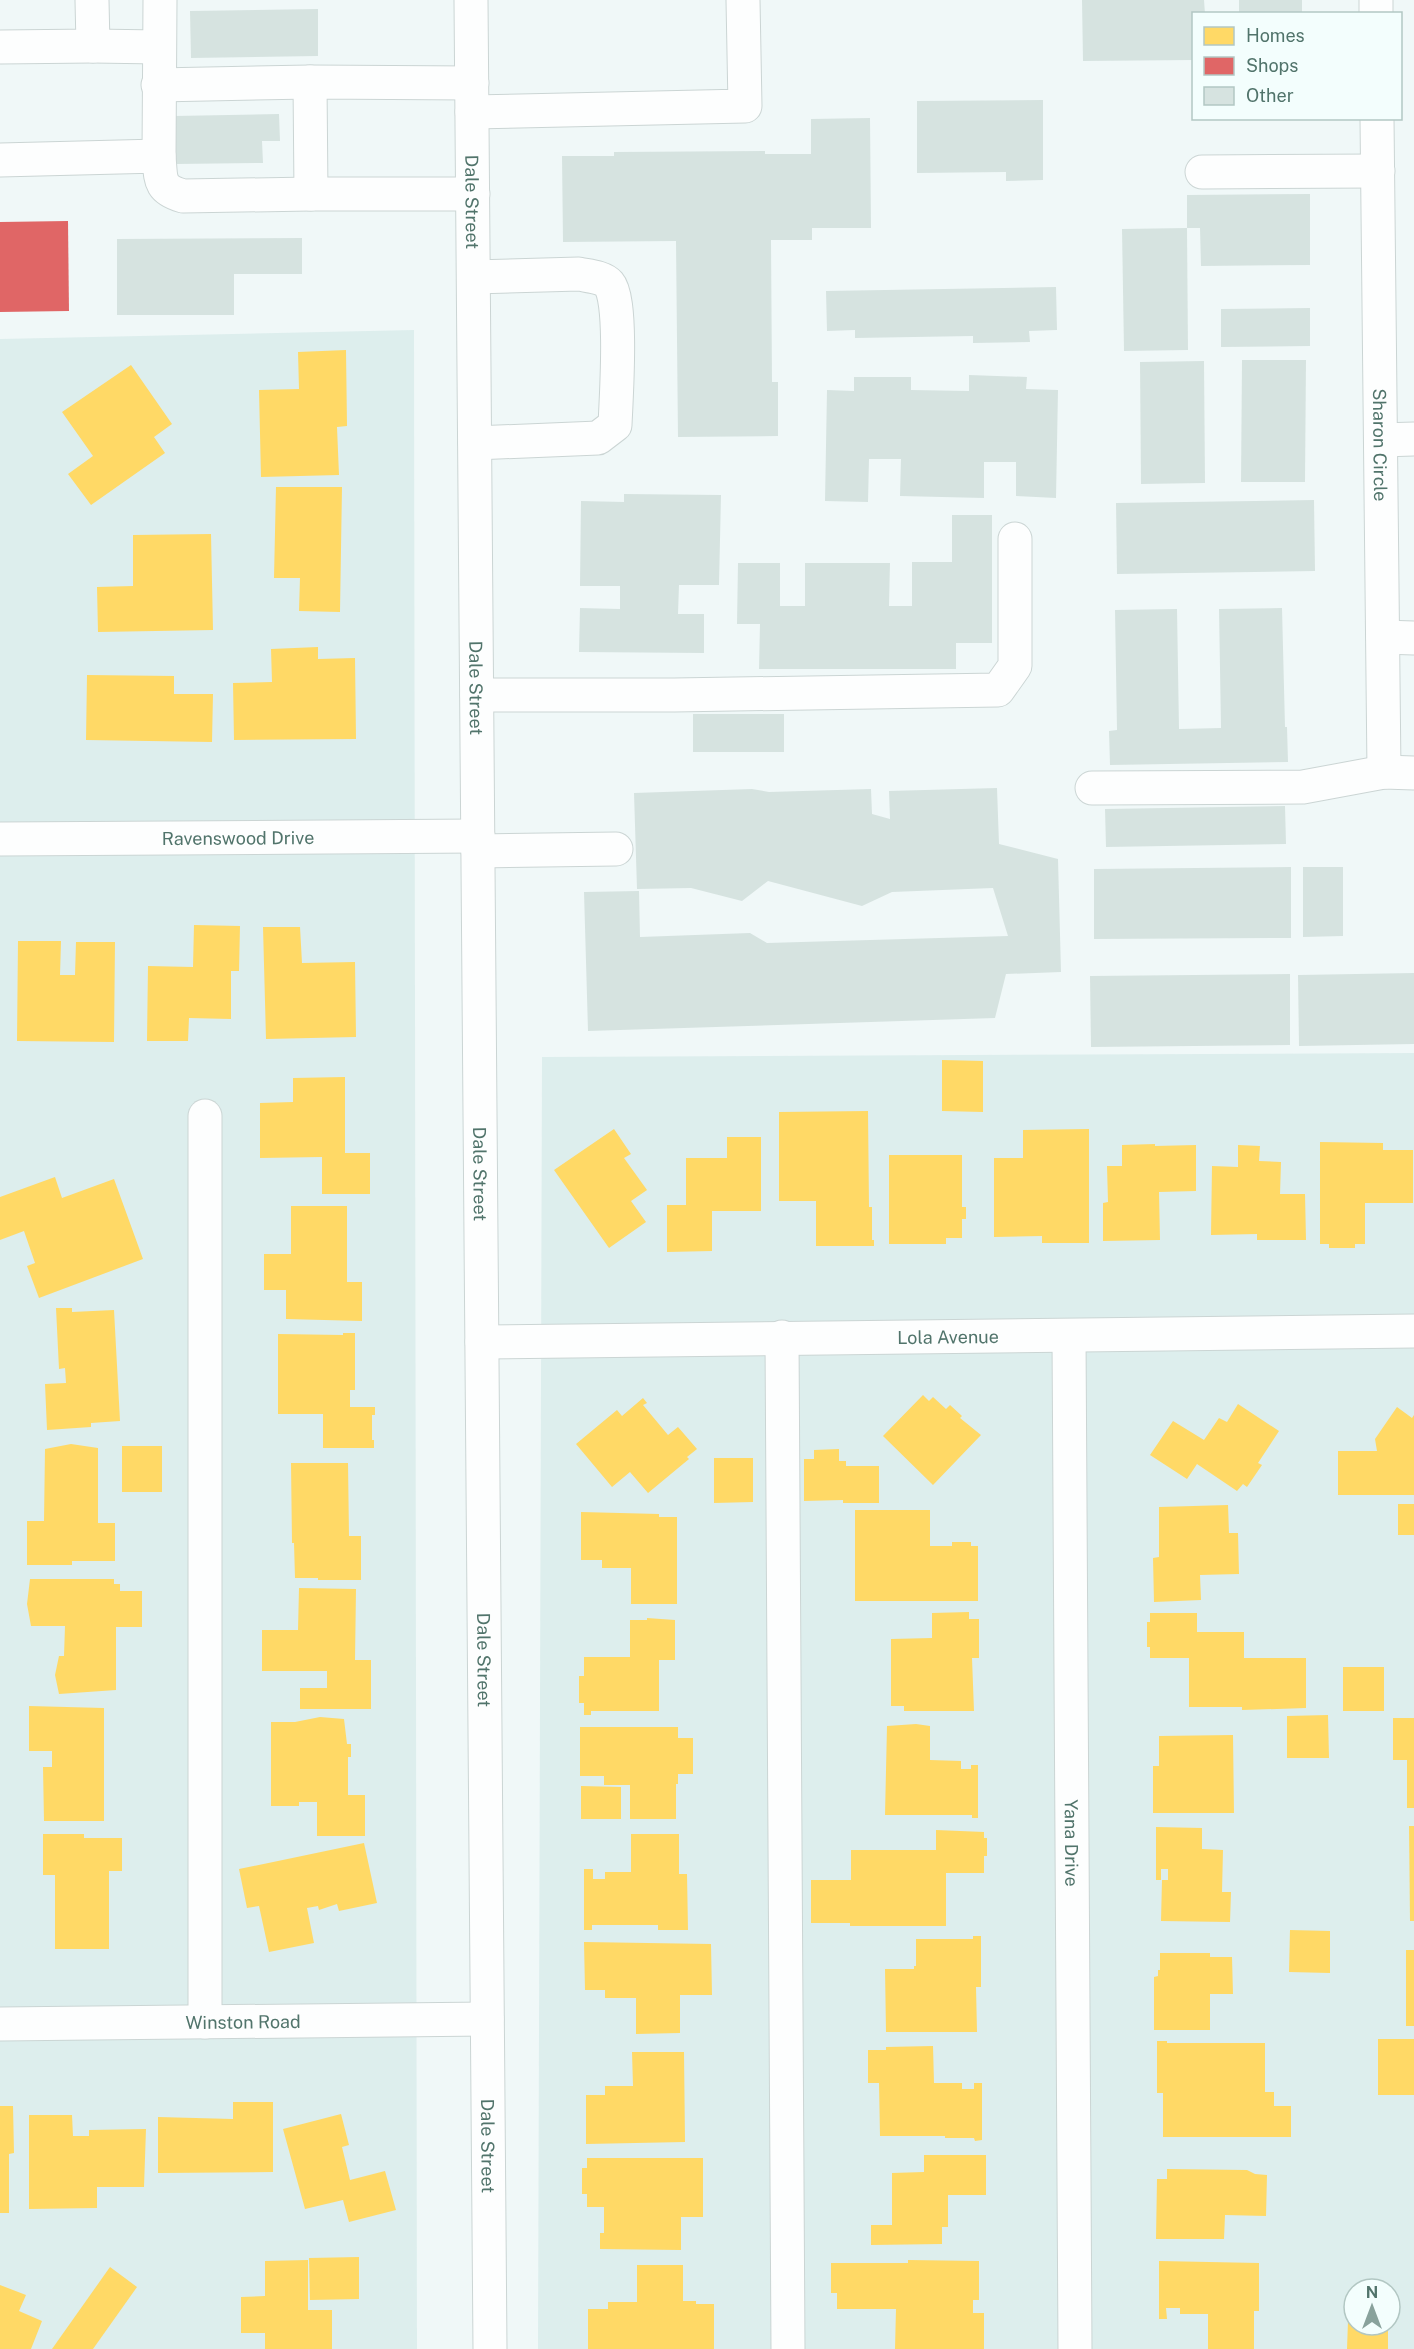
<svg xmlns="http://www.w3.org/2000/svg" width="1414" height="2349" font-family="'Public Sans',sans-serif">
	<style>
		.residential { fill: #ddeeed; fill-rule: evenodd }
		.homes { fill: #ffd966 }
		.shops { fill: #e06666 }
		.building { fill: #d6e3e0 }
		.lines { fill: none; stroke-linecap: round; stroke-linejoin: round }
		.minor-casing { stroke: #cbd5d4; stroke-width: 35 }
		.minor { stroke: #fdfefe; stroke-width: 33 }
		.labels { text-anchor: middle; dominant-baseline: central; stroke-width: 6; stroke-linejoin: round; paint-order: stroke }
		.street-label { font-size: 18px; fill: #51746b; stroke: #f3fefd }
	</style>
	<rect width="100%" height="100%" fill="#f0f8f8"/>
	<!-- residential -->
	<g class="residential">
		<path d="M414 330 417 2349H0V339Z"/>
		<path d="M1414 1053V2349H538L542 1057ZM1354 2289H1390V2325H1354Z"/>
	</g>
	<!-- homes -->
	<g class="homes">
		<path d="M346 350 347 426 337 427 339 475 261 477 259 390 299 389 298 352Z"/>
		<path d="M131 365 172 424 154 437 165 453 91 505 68 474 93 456 62 412Z"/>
		<path d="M276 487H342L340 612 299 611 300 578H274Z"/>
		<path d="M211 534 213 630 98 632 97 587 133 586V535Z"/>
		<path d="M318 647V659L355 658 356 739 234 740 233 683 272 682 271 649Z"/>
		<path d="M87 675 174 676V694H213L212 742 86 740Z"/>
		<path d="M194 925 240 926 239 971H231V1019L189 1018 188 1041H147L148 966 193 967Z"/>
		<path d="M263 927H300L302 963 355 962 356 1037 266 1039Z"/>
		<path d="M18 941H61L60 975H75L76 942H115L114 1042 17 1041Z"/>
		<path d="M942 1060 983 1061V1112L942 1111Z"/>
		<path d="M345 1077V1153H370V1194H322V1157L260 1158V1103L293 1102V1078Z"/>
		<path d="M868 1111 869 1207H872V1240H874V1246H816V1201H779V1112Z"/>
		<path d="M614 1129 631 1154 624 1158 647 1190 631 1201 646 1222 609 1248 554 1170Z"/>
		<path d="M1089 1129V1243H1042V1236L994 1237V1158H1023V1130Z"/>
		<path d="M727 1137H761V1211H712V1251L667 1252V1205H686V1158H727Z"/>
		<path d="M1320 1142 1383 1143V1150H1413V1203H1365V1244H1355V1248H1329V1244H1320Z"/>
		<path d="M1155 1144V1146L1196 1145V1191L1159 1192 1160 1240 1103 1241V1203L1108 1202 1107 1166H1122V1145Z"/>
		<path d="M1238 1145 1260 1146 1259 1161 1281 1162 1280 1194H1305L1306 1240H1257V1234L1211 1235 1212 1166 1238 1167Z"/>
		<path d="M889 1155H962V1207H966V1219H962V1238H946V1244H889Z"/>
		<path d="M55 1177 62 1198 114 1179 143 1259 39 1298 27 1266 35 1263 24 1231 0 1240V1197Z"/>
		<path d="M291 1206H347V1282H362V1321L286 1319V1290H264V1254H291Z"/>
		<path d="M56 1308H72V1312L114 1310 120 1421 91 1423V1427L47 1430 45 1384 66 1383 65 1368 59 1369Z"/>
		<path d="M343 1333H355V1390H350V1407H375V1415H372V1440H374V1448H323V1414H278V1334L343 1335Z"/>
		<path d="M923 1395 929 1401 933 1397 946 1409 950 1405 962 1416 960 1418 981 1435 933 1485 883 1436Z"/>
		<path d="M643 1398 647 1403 643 1405 668 1435 678 1427 697 1449 687 1457 689 1459 648 1493 630 1472 612 1487 576 1444 617 1410 622 1416Z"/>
		<path d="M1238 1404 1279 1431 1258 1463 1262 1465 1247 1487 1243 1484 1237 1491 1197 1464 1187 1479 1150 1455 1173 1421 1204 1440 1219 1418 1227 1422Z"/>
		<path d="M1397 1407 1412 1418 1414 1415V1495H1338V1451H1377L1375 1439Z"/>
		<path d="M71 1444 98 1448V1523H115V1561H72V1565H27V1521H44L45 1449Z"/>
		<rect x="122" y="1446" width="40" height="46"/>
		<path d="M839 1449V1461H846V1466H879V1503H843V1500L804 1501V1459H814V1450Z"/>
		<path d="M714 1458H753V1502L714 1503Z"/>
		<path d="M291 1463H348L349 1536H361V1580H318V1578H295L294 1543H292Z"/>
		<rect x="1398" y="1504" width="16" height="31"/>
		<path d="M1228 1505 1229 1533H1238L1239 1574 1200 1575 1201 1600 1154 1602 1153 1558 1159 1557V1507Z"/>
		<path d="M855 1510H930V1546H952V1542H971V1546H978V1601H855Z"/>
		<path d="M581 1512 659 1514V1517H677V1604H631V1568H602V1560H581Z"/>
		<path d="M30 1579H114V1584H120V1591H142V1627H116V1690L59 1694 55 1675 59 1656H64L65 1626H31L27 1604Z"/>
		<path d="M299 1588 356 1589 355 1660H371V1709H300V1688H327V1671H262V1630H298Z"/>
		<path d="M969 1612V1619H979V1658H972L974 1711H904V1706H891V1639L932 1638V1613Z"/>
		<path d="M1150 1613H1197V1632H1244V1658H1306V1708L1242 1710V1707H1189V1658H1150V1647H1147V1622H1150Z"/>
		<path d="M647 1618 675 1620V1660H659V1711H591V1715H584V1703H579V1676H584V1657H630V1620H647Z"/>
		<rect x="1343" y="1667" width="41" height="44"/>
		<path d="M29 1706 104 1708V1821H44L43 1767H52V1751H29Z"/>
		<path d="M1328 1715 1329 1758H1287V1716Z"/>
		<path d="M320 1717 344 1719 347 1744H351V1757H348V1795H365V1836H317V1802H299V1806H271V1722H295Z"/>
		<path d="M1393 1718H1414V1808H1407V1760H1393Z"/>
		<path d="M916 1724 930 1726V1760L961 1761V1769H971V1765H978V1818H972V1815H885L887 1726Z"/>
		<path d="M580 1727H678V1738H693V1774H678V1784H676V1819H630V1785H604V1776H580Z"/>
		<path d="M1233 1735 1234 1813H1153V1766H1159V1736Z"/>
		<path d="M581 1786 621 1787V1819H581Z"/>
		<path d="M1409 1826H1414V1921H1410Z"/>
		<path d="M1156 1827 1202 1828V1849L1223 1850 1222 1892H1231L1230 1922 1161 1921 1162 1880H1168V1869H1161V1880H1156Z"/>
		<path d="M936 1830 984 1832V1838H987V1856H984V1873H946V1926H850V1923H811V1880H851V1850H936Z"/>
		<path d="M43 1834H84V1838H122V1871H109V1949H55V1875H43Z"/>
		<path d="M631 1834H679V1874H687L688 1930H658V1925H592V1930H584V1869H593V1879H605V1872H631Z"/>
		<path d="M364 1843 377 1903 339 1911 337 1904 319 1910 318 1906 307 1908 314 1943 269 1952 259 1906 247 1908 239 1869Z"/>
		<path d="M1290 1930 1330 1931V1973L1289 1972Z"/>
		<path d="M973 1936H981V1987H976L977 2032H886L885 1969H914V1966H916V1939H973Z"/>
		<path d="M584 1942 711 1944 712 1995H680V2033L636 2034V1998H605V1990H585Z"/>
		<rect x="1406" y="1950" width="8" height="76"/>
		<path d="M1160 1953H1210V1957H1232L1233 1994H1210V2030H1154V1977L1158 1976V1970H1160Z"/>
		<rect x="1378" y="2039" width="36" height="56"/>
		<path d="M1157 2041H1167V2043H1265V2092H1274V2106H1291V2137H1163V2093H1157Z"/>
		<path d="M933 2046 934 2083H962V2089H974V2083H982V2140L975 2141 974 2138H945V2136H880L879 2083H868V2050H886V2047Z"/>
		<path d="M632 2052H684L685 2142 586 2144V2095H605V2086H633Z"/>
		<path d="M233 2102H273V2172L158 2173V2117L233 2119Z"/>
		<path d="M0 2106H13L14 2153 9 2154V2213H0Z"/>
		<path d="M341 2114 349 2145 342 2147 350 2180 385 2171 396 2210 349 2222 343 2200 305 2209 283 2129Z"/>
		<path d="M29 2115H72L73 2136H89V2130L146 2129 144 2187H97V2208L29 2209Z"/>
		<path d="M924 2155H986V2195H948V2227H942V2244L871 2245V2225H892V2173L924 2172Z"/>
		<path d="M587 2158H703V2217H681V2250L600 2249V2233H604V2207H587V2194H582V2168H587Z"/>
		<path d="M1167 2169 1247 2170 1255 2174 1267 2175 1266 2216 1225 2215 1224 2239H1156L1157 2179H1167Z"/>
		<path d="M359 2257V2299L310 2300 309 2258Z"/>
		<path d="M308 2260V2310H332V2349H265V2333H241V2297L265 2296V2261Z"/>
		<path d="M908 2260 979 2261V2300H973V2313H984V2349H895L896 2309H837V2293H831V2263H908Z"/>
		<path d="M1159 2261 1259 2263V2311H1254V2349H1208V2314H1180V2308H1166L1167 2319H1159Z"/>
		<path d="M637 2265H683V2301H696V2304H714V2349H588V2309H608V2302H637Z"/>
		<path d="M110 2267 137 2287 93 2349H52Z"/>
		<path d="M0 2285 26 2295 19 2311 42 2321 31 2349H0Z"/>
		<path d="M1349 2293H1354V2325H1388V2349H1347Z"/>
	</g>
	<!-- shops -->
	<path class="shops" d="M68 221 69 311 0 312V222Z"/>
	<!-- building -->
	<g class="building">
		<path d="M1082 0H1204L1205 14H1194V60L1083 61Z"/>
		<rect x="1239" y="0" width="63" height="14"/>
		<path d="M318 9V56L191 58 190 11Z"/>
		<path d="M1043 100V180L1006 181V172L917 173V101Z"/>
		<path d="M279 114 280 141H262L263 163 176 164 174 116Z"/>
		<path d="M870 118 871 228H812V240H771L772 382H778V436L678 437 676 241 563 242 562 156H614V152L765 151V154H811V119Z"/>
		<path d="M1310 194V265L1201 266 1200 228H1187V195Z"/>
		<path d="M1187 228 1188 350 1124 351 1122 229Z"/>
		<path d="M302 238V274H234V315H117V239Z"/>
		<path d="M1056 287 1057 330 1029 331 1030 342 973 343V336L855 338V330L827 331 826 291Z"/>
		<path d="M1310 308V346L1221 347V309Z"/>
		<path d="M1242 360H1306L1305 482H1241Z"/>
		<path d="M1204 361 1205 483 1141 484 1140 362Z"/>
		<path d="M969 375 1027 377 1026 389 1058 390 1056 498 1016 496V462H984V498L900 496 901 459H869L868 502 825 501 827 390 854 391V377H911V390L969 391Z"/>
		<path d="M624 494 721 495 719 585H679L678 614H704V653L579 652 580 608 620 609V586H580L581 501 624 502Z"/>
		<path d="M1314 500 1315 571 1117 574 1116 503Z"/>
		<path d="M952 515H992V643H956V669H759L760 624H737L738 563H780V606H805V563H890L889 606H912V562H952Z"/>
		<path d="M1282 608 1285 727H1287L1288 762 1110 765 1109 731 1117 730 1115 610 1177 609 1179 729 1221 728 1219 609Z"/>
		<rect x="693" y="714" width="91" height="38"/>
		<path d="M997 788 999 844 1058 859 1061 972 1006 974 995 1018 588 1031 584 892 639 891 640 937 750 933 767 943 1008 936 993 888 892 892 862 906 768 881 742 901 691 888 637 889 634 793 752 789 769 792 871 789 872 814 890 819 889 791Z"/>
		<path d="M1285 806 1286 844 1106 847 1105 809Z"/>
		<path d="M1291 867V938L1094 939V869Z"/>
		<path d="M1303 867H1343V936L1303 937Z"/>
		<path d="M1414 973V1044L1299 1046 1298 975Z"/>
		<path d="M1290 974V1045L1091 1047 1090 976Z"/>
	</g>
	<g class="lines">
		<defs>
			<g id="minor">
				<path id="s1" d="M471 0 490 2349"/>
				<path d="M1376 0V14"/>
				<path d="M93 46 159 47"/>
				<path d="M0 47 93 46 92 0"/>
				<path d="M472 83 310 82 311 194H473"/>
				<path d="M158 85 310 82"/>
				<path d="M472 112 745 106 743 0"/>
				<path id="s2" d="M1377 118 1384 772"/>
				<path d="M159 156 160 0"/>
				<path d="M0 160 159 156C161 179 158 189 183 196L311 194"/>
				<path d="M1202 172 1378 171"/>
				<path d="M474 277 579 274C588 276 603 277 609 284 623 300 616 400 615 425L598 438 475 443"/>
				<path d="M1381 440 1414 439"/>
				<path d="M1383 637 1414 638"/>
				<path d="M477 695H674L998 690 1015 666V539"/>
				<path d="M1092 788 1303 787 1384 772 1414 773"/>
				<path id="s3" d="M0 839 478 836"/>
				<path d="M478 851 616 849"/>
				<path d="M205 1116V2022"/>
				<path id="s4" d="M1069 1336 1075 2349"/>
				<path d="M782 1337 788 2349"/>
				<path id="s5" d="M482 1342 1414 1331"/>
				<path id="s6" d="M0 2024 487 2019"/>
			</g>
		</defs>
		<!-- minor casing -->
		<use href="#minor" class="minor-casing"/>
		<!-- minor -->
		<use href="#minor" class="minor"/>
	</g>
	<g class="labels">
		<!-- street labels -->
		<g class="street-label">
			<text stroke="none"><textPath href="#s1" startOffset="202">Dale Street</textPath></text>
			<text stroke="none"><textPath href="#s2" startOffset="327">Sharon Circle</textPath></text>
			<text stroke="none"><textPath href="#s1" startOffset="688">Dale Street</textPath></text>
			<text stroke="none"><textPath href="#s3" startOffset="238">Ravenswood Drive</textPath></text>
			<text stroke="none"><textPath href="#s1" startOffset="1174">Dale Street</textPath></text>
			<text stroke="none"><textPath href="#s5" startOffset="466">Lola Avenue</textPath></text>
			<text stroke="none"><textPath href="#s1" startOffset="1660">Dale Street</textPath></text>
			<text stroke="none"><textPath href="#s4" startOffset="507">Yana Drive</textPath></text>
			<text stroke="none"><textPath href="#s6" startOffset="243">Winston Road</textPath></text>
			<text stroke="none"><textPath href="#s1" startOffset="2146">Dale Street</textPath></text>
		</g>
	</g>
	<!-- legend -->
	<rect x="1192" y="12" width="210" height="108" fill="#f3fefd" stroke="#b2c7c3" stroke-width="1.5"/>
	<rect x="1204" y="27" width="30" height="18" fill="#ffd966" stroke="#b2c7c3" stroke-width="1.5"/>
	<text x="1246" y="42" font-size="18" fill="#51746b">Homes</text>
	<rect x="1204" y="57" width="30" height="18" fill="#e06666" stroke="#b2c7c3" stroke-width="1.5"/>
	<text x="1246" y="72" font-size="18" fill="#51746b">Shops</text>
	<rect x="1204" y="87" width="30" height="18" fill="#d6e3e0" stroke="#b2c7c3" stroke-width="1.5"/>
	<text x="1246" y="102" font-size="18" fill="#51746b">Other</text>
	<!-- north arrow -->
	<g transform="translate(1372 2307)"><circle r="28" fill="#f3fefd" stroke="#b2c7c3" stroke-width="1.5"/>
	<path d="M0-4.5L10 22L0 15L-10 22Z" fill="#89a29c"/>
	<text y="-9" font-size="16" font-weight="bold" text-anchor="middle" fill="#51746b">N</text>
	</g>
</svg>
